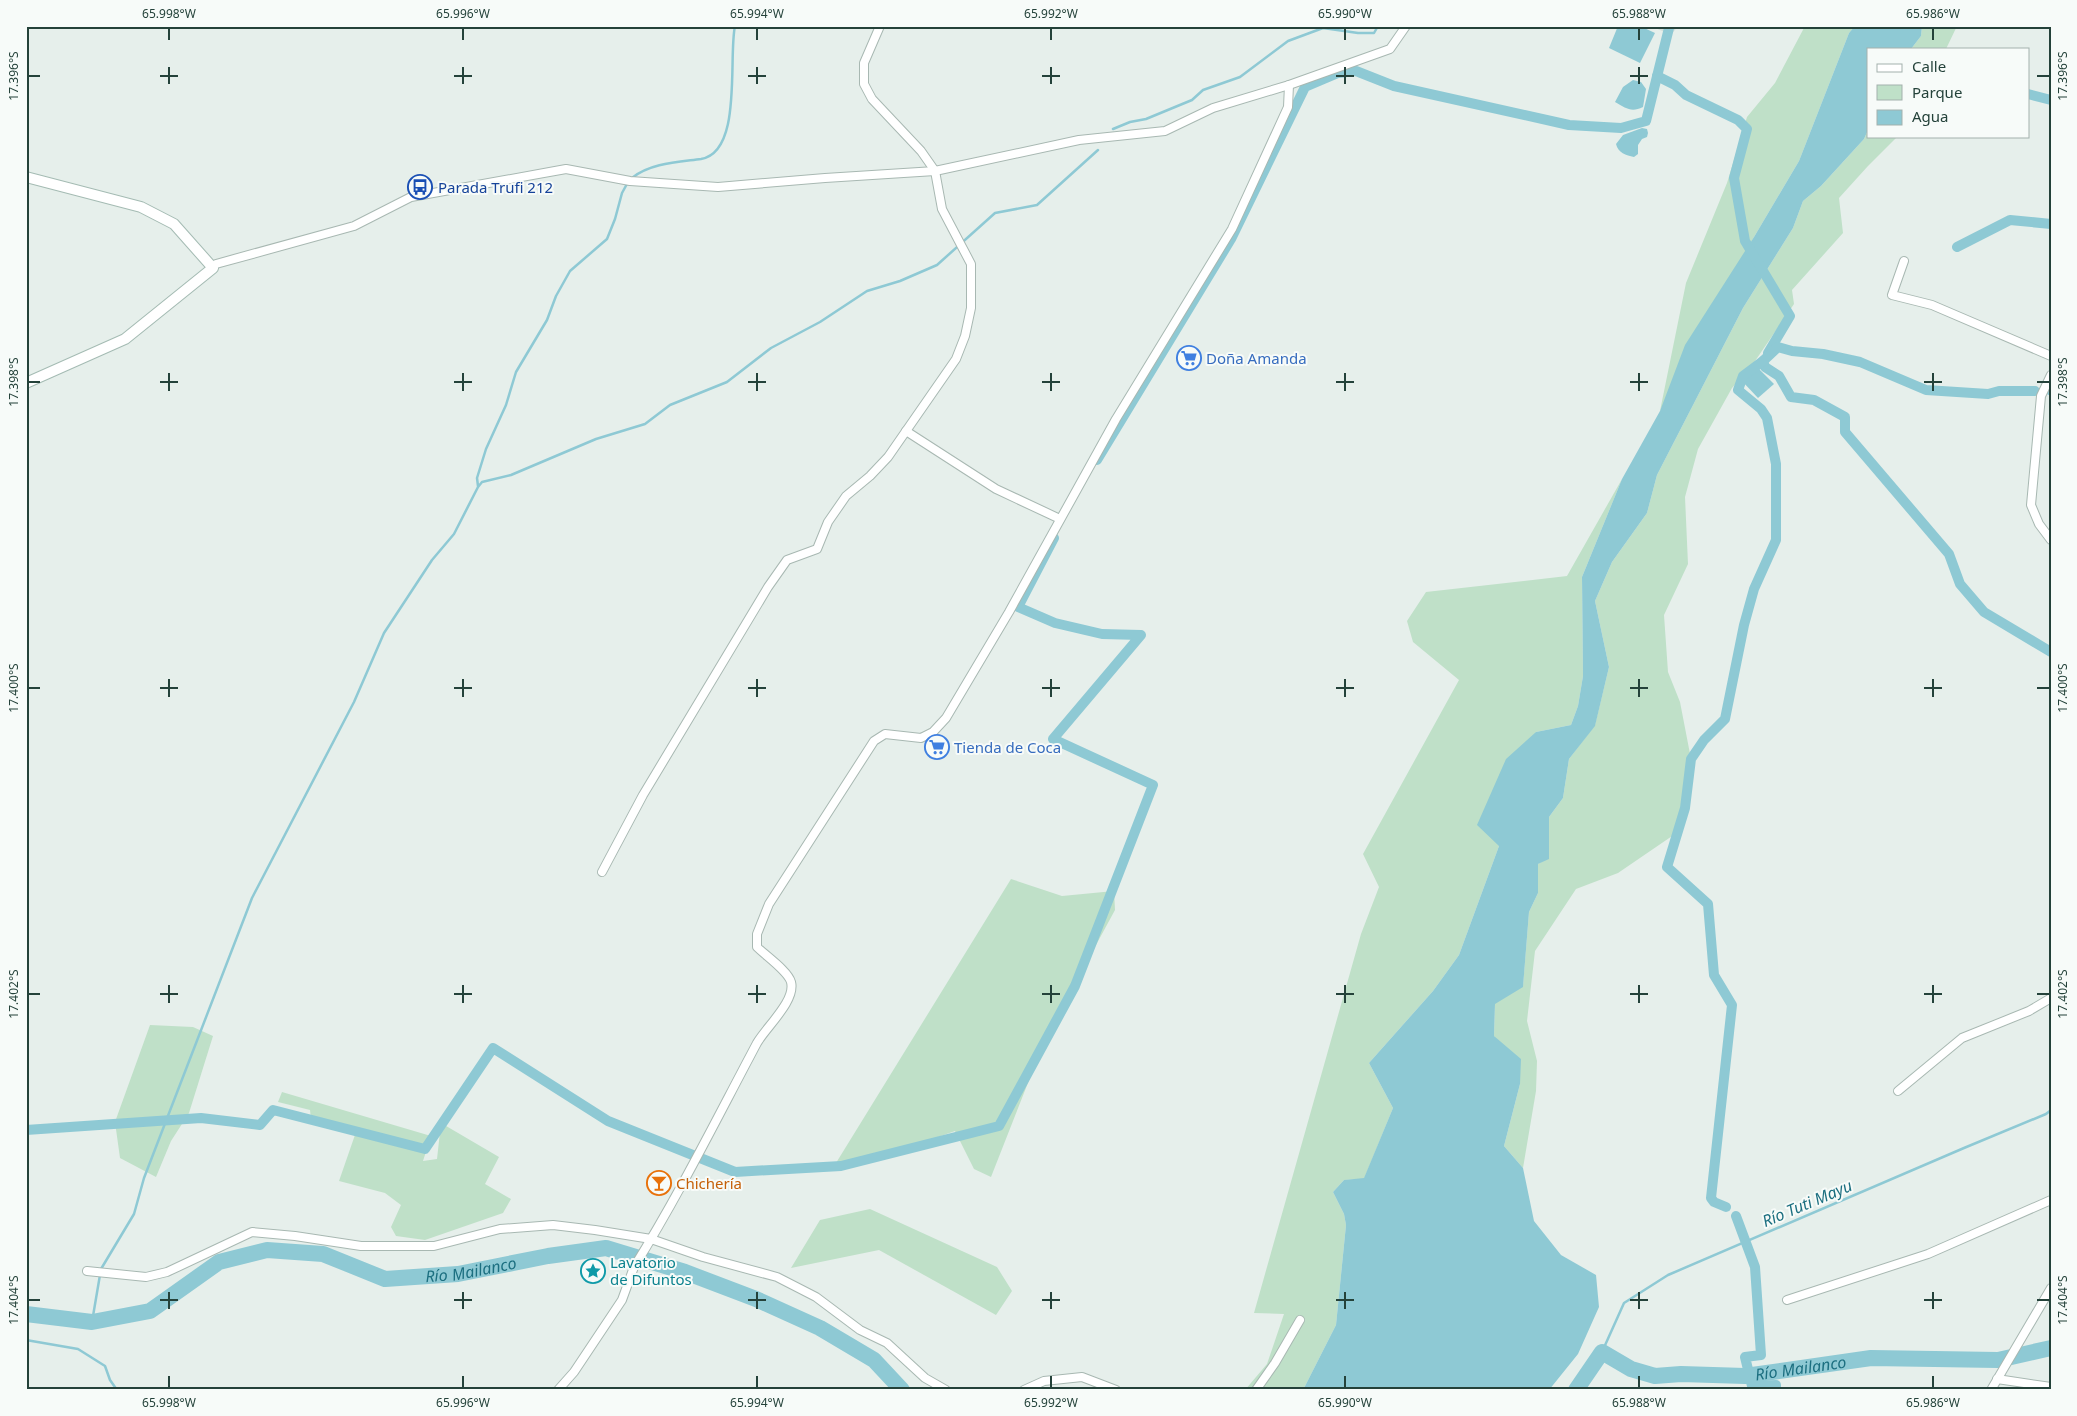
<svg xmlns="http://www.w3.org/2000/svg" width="2077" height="1416" font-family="'Noto Sans',sans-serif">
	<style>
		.built { fill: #d4dfda }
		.green { fill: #bfe0c8 }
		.water { fill: #8ec9d4 }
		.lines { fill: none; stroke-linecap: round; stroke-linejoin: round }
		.stream { stroke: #8ec9d4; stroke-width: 2.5 }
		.canal { stroke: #8ec9d4; stroke-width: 10 }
		.river { stroke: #8ec9d4; stroke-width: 16 }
		.street-casing { stroke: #a8b8b2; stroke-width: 10 }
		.secondary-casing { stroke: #a4bbb3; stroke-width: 12 }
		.street { stroke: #fff; stroke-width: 8 }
		.secondary { stroke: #fff; stroke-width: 10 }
		.ticks { fill: none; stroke: #24423a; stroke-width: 2 }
		.labels { text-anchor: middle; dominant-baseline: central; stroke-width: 4; stroke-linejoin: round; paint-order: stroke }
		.transit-label { font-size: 15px; fill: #164399; stroke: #f7fbf9; text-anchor: start }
		.shop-label { font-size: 15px; fill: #366cbe; stroke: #f7fbf9; text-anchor: start }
		.food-label { font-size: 15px; fill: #c56008; stroke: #f7fbf9; text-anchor: start }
		.culture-label { font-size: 15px; fill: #0d838f; stroke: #f7fbf9; text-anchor: start }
		.water-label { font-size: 16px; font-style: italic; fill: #1c6f80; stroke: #f7fbf9 }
		.neatline { fill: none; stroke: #24423a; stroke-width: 2 }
		.ticks-label { font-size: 12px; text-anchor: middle; fill: #24423a }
	</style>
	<rect width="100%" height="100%" fill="#e6efeb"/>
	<!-- built -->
	<path class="built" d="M1651 26H1678L1671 35Z"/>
	<!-- green -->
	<g class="green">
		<path d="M1805 26H1855L1849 33 1799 161 1754 237 1660 411 1686 283 1727 183 1747 117 1775 83Z"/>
		<path d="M1922 26H1957L1946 49H1911L1921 36Z"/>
		<path d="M1868 130V136H1898L1868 166 1839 198 1843 233 1792 290 1794 304 1753 364 1732 388 1698 449 1685 497 1688 564 1664 615 1668 672 1680 702 1691 759 1685 808 1678 832 1618 873 1576 889 1535 951 1527 1021 1537 1061 1536 1091 1523 1168 1504 1146 1520 1084 1494 1036 1495 1003 1523 986 1529 912 1538 893V864L1549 858V817L1563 798 1569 759 1595 725 1609 667 1595 601 1612 562 1647 513 1657 475 1743 308 1793 228 1803 201 1821 186 1864 139Z"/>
		<path d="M1622 479 1582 577 1583 676 1578 706 1571 725 1536 732 1499 846 1459 955 1433 991 1369 1063 1393 1108 1364 1179 1344 1180 1333 1192 1344 1214 1346 1225 1336 1325 1303 1390H1245L1267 1364 1284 1314 1254 1313 1361 934 1379 887 1363 854 1459 680 1413 642 1407 621 1426 592 1567 576Z"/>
		<path d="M1011 879 1062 896 1114 891 1115 910 1046 1037 991 1177 974 1169 955 1131 913 1146 836 1163Z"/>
		<path d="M150 1025 193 1027 213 1036 189 1113 171 1141 156 1177 120 1158 115 1122Z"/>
		<path d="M282 1092 431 1136 423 1161 437 1159 441 1123 499 1157 485 1184 511 1199 503 1213 425 1240 396 1236 391 1227 401 1205 385 1193 339 1181 356 1132 311 1119 310 1110 278 1102Z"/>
		<path d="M870 1209 997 1267 1012 1291 996 1315 879 1250 791 1268 820 1220Z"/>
	</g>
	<!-- water -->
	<g class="water">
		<path d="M1618 26H1640L1655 33 1640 63 1609 48Z"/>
		<path d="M1855 26H1922L1921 36 1911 49H1868V130L1864 139 1821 186 1803 201 1793 228 1743 308 1657 475 1647 513 1612 562 1595 601 1609 667 1595 726 1569 759 1563 798 1549 817V859L1538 864V893L1529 912 1523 987 1495 1004 1494 1036 1521 1059 1520 1084 1504 1146 1523 1168 1534 1221 1561 1255 1596 1275 1599 1307 1578 1354 1549 1390H1303L1336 1325 1346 1225 1344 1214 1333 1192 1344 1180 1364 1178 1393 1108 1369 1063 1433 991 1459 955 1499 846 1477 825 1506 759 1536 732 1571 725 1578 706 1583 676 1582 577 1622 479 1660 411 1685 345 1754 237 1799 161 1849 33Z"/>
		<path d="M1633 80 1641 82 1646 89 1643 107C1631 113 1626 108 1615 102L1623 87Z"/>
		<path d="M1642 128 1647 129 1648 133 1647 137 1642 139 1638 145V154L1634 157C1626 155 1618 153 1616 144L1623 135Z"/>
		<path d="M1757 367 1774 384 1758 398 1742 381Z"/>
	</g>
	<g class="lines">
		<!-- stream -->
		<g class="stream">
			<path d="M1113 129 1130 122 1146 119 1192 100 1203 90 1240 77 1288 41 1323 28 1358 33H1374L1378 26"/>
			<path d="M632 178C650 163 679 162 701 159 743 152 728 57 735 26"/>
			<path d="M478 486 477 478 486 449 506 405 516 372 547 320 556 296 570 271 607 239 615 219 622 193 628 182"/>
			<path d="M92 1322 101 1269 134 1214 144 1178 252 898 354 702 384 633 432 560 454 534 478 487 482 482 511 475 596 439 645 424 670 405 727 382 771 348 820 322 867 291 900 281 937 265 995 213 1037 205 1098 150"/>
			<path d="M26 1340 78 1349 105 1366 110 1380 117 1390"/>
			<path d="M1602 1352 1624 1303 1668 1275 1964 1148 2046 1114 2051 1110"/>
		</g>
		<!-- canal -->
		<g class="canal">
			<path d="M1657 76 1675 85 1686 95 1738 120 1747 129 1734 178 1745 241 1790 316 1768 353"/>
			<path d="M2028 94 2051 100"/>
			<path d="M1957 247 2010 220 2051 224"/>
			<path d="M1763 361 1765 367 1779 376 1791 397 1814 400 1845 417V432L1949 554 1960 584 1984 612 2051 652"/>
			<path d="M2050 390 2051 388"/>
			<path d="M1097 460 1231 239 1305 87 1338 73 1356 71 1394 86 1569 125 1621 128 1646 121 1669 28"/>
			<path d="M26 1130 201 1118 260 1125 273 1110 425 1149 493 1048 608 1121 735 1172 841 1166 999 1126 1075 986 1153 785 1053 739 1141 635 1102 634 1055 623 1018 607 1054 538"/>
			<path d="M1726 1207 1714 1202 1711 1198 1732 1005 1714 975 1708 904 1667 867 1685 808 1691 759 1704 740 1725 719 1744 625 1754 589 1776 540V464L1767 418 1761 409 1738 390 1743 376 1763 361 1778 347 1792 351 1823 354 1860 362 1926 390 1988 394 1999 391H2035"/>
			<path d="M1736 1216 1755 1267 1761 1355 1745 1357 1752 1386 1776 1385V1390"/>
		</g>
		<!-- river -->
		<g class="river">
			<path id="s1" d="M26 1314 92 1322 150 1311 219 1262 267 1250 323 1254 385 1279 458 1274 548 1256 606 1248 685 1272 756 1299 820 1328 874 1360 902 1390"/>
			<path id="s2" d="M1576 1390 1602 1352 1631 1369 1655 1376 1681 1374 1745 1376 1871 1358 1998 1360 2051 1348"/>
		</g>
		<defs>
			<g id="street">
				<path d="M1904 261 1892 295 1932 305 2051 356"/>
				<path d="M213 268 216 264 354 226 411 197 566 169 630 181 718 187 825 178 935 171 1079 140 1165 131 1213 108 1289 85 1390 49 1406 26"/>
				<path d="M2051 375 2041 396 2031 505 2039 524 2051 540"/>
				<path d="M906 431 996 489 1060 519"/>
				<path d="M602 872 643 795 768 587 787 560 817 549 828 522 846 496 870 476 888 457 956 359 965 336 971 308V264L942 209 935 171 921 151 872 99 864 84V63L880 26"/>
				<path d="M1898 1091 1962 1038 2029 1011 2051 998"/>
				<path d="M87 1271 146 1277 167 1272 252 1232 295 1236 361 1246H434L500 1229 553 1225 595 1230 651 1239 703 1257 777 1277 816 1297 860 1330 887 1343 925 1378 946 1390"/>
				<path d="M1787 1300 1928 1254 2051 1200"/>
				<path d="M1997 1379 2051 1387"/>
				<path d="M558 1390 574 1372 622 1300 634 1267C679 1195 717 1118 757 1043 766 1027 796 1001 791 982 788 971 766 956 757 947V934L769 904 874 741 885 734 921 738 933 732 946 718 1009 612 1116 419 1232 229 1288 107 1289 85"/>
				<path d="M1024 1390 1044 1381 1082 1377 1116 1390"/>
				<path d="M1256 1390 1275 1363 1300 1320"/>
				<path d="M1991 1390 2051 1288"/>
			</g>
			<path id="secondary" d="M26 177 141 207 174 224 213 268 125 339 26 383"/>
		</defs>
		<!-- street casing -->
		<use href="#street" class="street-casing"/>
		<!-- secondary casing -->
		<use href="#secondary" class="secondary-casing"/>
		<!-- street -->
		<use href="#street" class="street"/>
		<!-- secondary -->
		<use href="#secondary" class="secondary"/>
	</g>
	<!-- ticks -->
	<path class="ticks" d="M169 28V40M463 28V40M757 28V40M1051 28V40M1345 28V40M1639 28V40M1933 28V40M169 67V84M463 67V84M757 67V84M1051 67V84M1345 67V84M1639 67V84M28 76H40M160 76H178M454 76H472M748 76H766M1042 76H1060M1336 76H1354M1630 76H1648M2037 76H2050M169 373V391M463 373V391M757 373V391M1051 373V391M1345 373V391M1639 373V391M1933 373V391M28 382H40M160 382H178M454 382H472M748 382H766M1042 382H1060M1336 382H1354M1630 382H1648M1924 382H1942M2037 382H2050M169 679V697M463 679V697M757 679V697M1051 679V697M1345 679V697M1639 679V697M1933 679V697M28 688H40M160 688H178M454 688H472M748 688H766M1042 688H1060M1336 688H1354M1630 688H1648M1924 688H1942M2037 688H2050M169 985V1003M463 985V1003M757 985V1003M1051 985V1003M1345 985V1003M1639 985V1003M1933 985V1003M28 994H40M160 994H178M454 994H472M748 994H766M1042 994H1060M1336 994H1354M1630 994H1648M1924 994H1942M2037 994H2050M169 1292V1309M463 1292V1309M757 1292V1309M1051 1292V1309M1345 1292V1309M1639 1292V1309M1933 1292V1309M28 1300H40M160 1300H178M454 1300H472M748 1300H766M1042 1300H1060M1336 1300H1354M1630 1300H1648M1924 1300H1942M2037 1300H2050M169 1376V1388M463 1376V1388M757 1376V1388M1051 1376V1388M1345 1376V1388M1639 1376V1388M1933 1376V1388"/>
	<!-- icons -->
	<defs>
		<symbol id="bus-ring" viewBox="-11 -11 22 22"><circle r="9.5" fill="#f7fbf9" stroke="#1a4fb4" stroke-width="1.5"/><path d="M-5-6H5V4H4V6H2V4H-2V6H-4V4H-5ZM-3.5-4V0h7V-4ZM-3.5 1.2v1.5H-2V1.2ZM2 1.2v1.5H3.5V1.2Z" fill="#1a4fb4"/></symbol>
		<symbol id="supermarket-ring" viewBox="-11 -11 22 22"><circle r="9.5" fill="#f7fbf9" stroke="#3f7fe0" stroke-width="1.5"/><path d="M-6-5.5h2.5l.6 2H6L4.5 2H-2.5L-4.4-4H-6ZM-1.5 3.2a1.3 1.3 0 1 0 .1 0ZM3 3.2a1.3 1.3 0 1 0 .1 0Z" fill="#3f7fe0"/></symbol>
		<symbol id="bar-ring" viewBox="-11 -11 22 22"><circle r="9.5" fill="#f7fbf9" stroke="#e8710a" stroke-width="1.5"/><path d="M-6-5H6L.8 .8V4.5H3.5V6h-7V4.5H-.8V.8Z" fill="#e8710a"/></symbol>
		<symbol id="sight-ring" viewBox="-11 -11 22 22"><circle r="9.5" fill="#f7fbf9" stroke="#0f9aa8" stroke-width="1.5"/><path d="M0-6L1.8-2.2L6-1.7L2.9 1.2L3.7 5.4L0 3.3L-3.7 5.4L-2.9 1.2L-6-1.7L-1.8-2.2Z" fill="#0f9aa8"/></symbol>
	</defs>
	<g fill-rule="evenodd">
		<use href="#bus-ring" x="406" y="173" width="28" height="28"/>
		<use href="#supermarket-ring" x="1175" y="344" width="28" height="28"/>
		<use href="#supermarket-ring" x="923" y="733" width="28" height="28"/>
		<use href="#bar-ring" x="645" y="1169" width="28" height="28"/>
		<use href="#sight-ring" x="579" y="1257" width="28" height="28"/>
	</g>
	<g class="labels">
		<!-- transit labels -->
		<g class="transit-label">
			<text x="438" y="187">Parada Trufi 212</text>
		</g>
		<!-- shop labels -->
		<g class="shop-label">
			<text x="1206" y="358">Doña Amanda</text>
			<text x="954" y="747">Tienda de Coca</text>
		</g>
		<!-- food labels -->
		<g class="food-label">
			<text x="676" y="1183">Chichería</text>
		</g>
		<!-- culture labels -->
		<g class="culture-label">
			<text x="610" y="1262">Lavatorio<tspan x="610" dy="17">de Difuntos</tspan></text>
		</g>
		<!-- water labels -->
		<g class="water-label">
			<text transform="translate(1807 1203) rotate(-23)">Río Tuti Mayu</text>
			<text stroke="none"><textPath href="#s1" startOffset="469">Río Mailanco</textPath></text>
			<text stroke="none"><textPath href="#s2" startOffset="251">Río Mailanco</textPath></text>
		</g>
	</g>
	<!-- border -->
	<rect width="2077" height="1416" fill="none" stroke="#f7fbf9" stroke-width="55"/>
	<!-- legend -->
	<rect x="1867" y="48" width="162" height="90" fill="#f7fbf9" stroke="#a3b1ad"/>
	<rect x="1877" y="64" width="25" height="8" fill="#ffffff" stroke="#a3b1ad"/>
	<text x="1912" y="72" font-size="15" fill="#24423a">Calle</text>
	<rect x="1877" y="85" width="25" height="15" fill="#bfe0c8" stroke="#a3b1ad"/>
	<text x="1912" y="98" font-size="15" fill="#24423a">Parque</text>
	<rect x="1877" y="110" width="25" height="15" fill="#8ec9d4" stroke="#a3b1ad"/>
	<text x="1912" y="122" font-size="15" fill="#24423a">Agua</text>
	<rect x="28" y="28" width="2022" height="1360" class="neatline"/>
	<g class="ticks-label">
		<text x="169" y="18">65.998°W</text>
		<text x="463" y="18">65.996°W</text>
		<text x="757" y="18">65.994°W</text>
		<text x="1051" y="18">65.992°W</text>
		<text x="1345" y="18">65.990°W</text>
		<text x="1639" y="18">65.988°W</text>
		<text x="1933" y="18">65.986°W</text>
		<text transform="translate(14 76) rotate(-90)" y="4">17.396°S</text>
		<text transform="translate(2063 76) rotate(-90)" y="4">17.396°S</text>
		<text transform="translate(14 382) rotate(-90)" y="4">17.398°S</text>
		<text transform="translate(2063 382) rotate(-90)" y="4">17.398°S</text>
		<text transform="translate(14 688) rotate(-90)" y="4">17.400°S</text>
		<text transform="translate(2063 688) rotate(-90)" y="4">17.400°S</text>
		<text transform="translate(14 994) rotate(-90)" y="4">17.402°S</text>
		<text transform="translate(2063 994) rotate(-90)" y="4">17.402°S</text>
		<text transform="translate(14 1300) rotate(-90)" y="4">17.404°S</text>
		<text transform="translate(2063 1300) rotate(-90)" y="4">17.404°S</text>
		<text x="169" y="1407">65.998°W</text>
		<text x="463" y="1407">65.996°W</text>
		<text x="757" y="1407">65.994°W</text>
		<text x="1051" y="1407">65.992°W</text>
		<text x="1345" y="1407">65.990°W</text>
		<text x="1639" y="1407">65.988°W</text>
		<text x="1933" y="1407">65.986°W</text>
	</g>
</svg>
